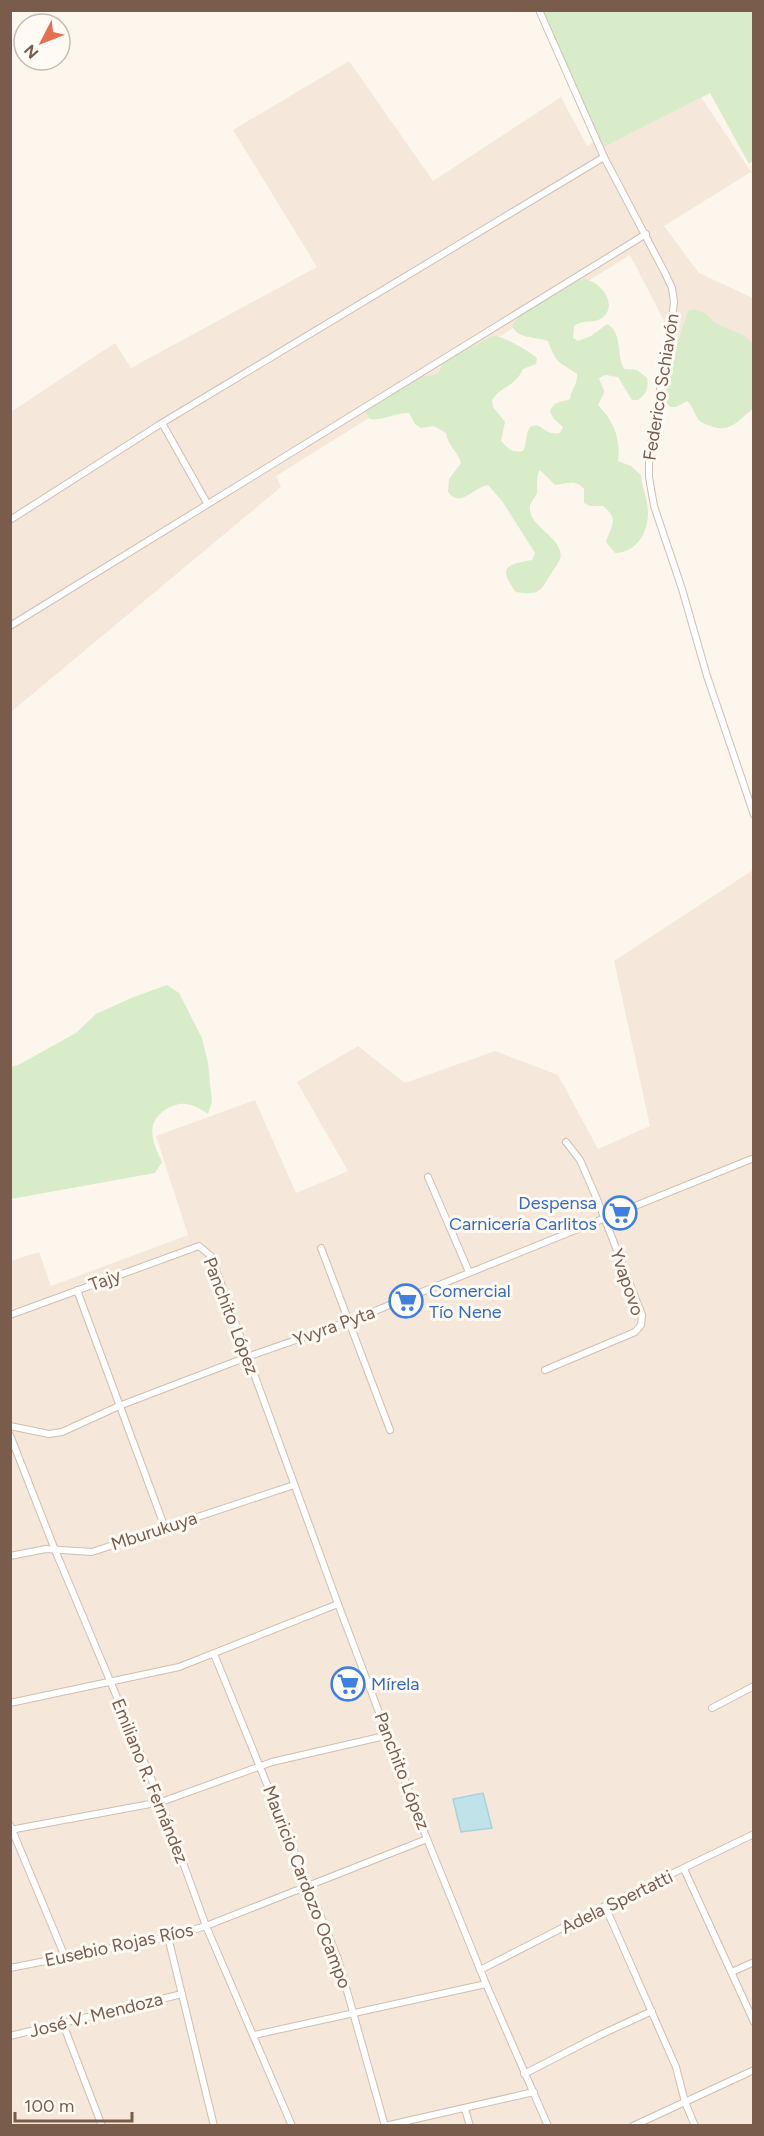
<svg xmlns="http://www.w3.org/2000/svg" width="764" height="2136" font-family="Figtree,sans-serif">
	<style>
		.residential { fill: #f5e8da }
		.green { fill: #d8ecc9 }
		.water { fill: #bfe3e8; stroke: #a5d3da; stroke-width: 1.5 }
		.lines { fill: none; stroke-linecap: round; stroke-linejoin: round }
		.street-casing { stroke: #d1beb0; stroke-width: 8 }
		.street { stroke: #fff; stroke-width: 6 }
		.labels { text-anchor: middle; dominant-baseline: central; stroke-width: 6; stroke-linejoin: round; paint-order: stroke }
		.street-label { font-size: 18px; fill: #7a5c4d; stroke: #fffaf3 }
		.shop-label { font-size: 18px; fill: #366cbe; stroke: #fffaf3; text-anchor: start }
	</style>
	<rect width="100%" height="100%" fill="#fdf6ec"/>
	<!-- residential -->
	<g class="residential">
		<path d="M349 61 433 181 561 97 587 146 689 79 751 172 664 226 699 273 753 298V380L674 340 630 255 276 476 281 487 11 712V412L115 343 131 368 317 267 233 130Z"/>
		<path d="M753 870V2125H11L10 1261 39 1252 51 1286 188 1235 156 1136 255 1100 296 1193 348 1171 297 1082 358 1046 405 1083 495 1051 558 1075 598 1149 650 1126 614 961Z"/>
	</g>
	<!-- green -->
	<g class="green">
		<path d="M543 11H753V161L749 164 710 93 603 147Z"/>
		<path d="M583 279C599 280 620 304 602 318 594 324 583 319 574 326L573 338 578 341 591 336 607 324C623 332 616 355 624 369L637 370 647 378C649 388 646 394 638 400H632L618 377 605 375 599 378C605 396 607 387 598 405 614 421 621 440 618 461L631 466 641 475C642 488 648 500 648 513 648 533 636 553 615 553L606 542C611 525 620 520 603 506H590L584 503V489C575 479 567 484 555 485L540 470C535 478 538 484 537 493 535 499 529 502 530 510 532 527 555 534 560 551 562 558 559 562 555 568 541 586 545 597 516 592 497 567 507 564 532 560L535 553 502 501 488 485C473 487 461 509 448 492L449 479 461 463C458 452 448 446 446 433L434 426 421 428 415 424 409 413C396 412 384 421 370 419L366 413C367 410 367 407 369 404 371 401 405 379 409 378 423 375 443 380 442 360 453 353 465 350 477 345 483 342 488 336 494 336 501 335 531 352 537 358L536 364 523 369C515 387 501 386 492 400L493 407 505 422 501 441C508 449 513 453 523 451 527 444 525 435 530 427L537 425C546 430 549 435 560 433L563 427 553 418 550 411C555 400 561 403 570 399 571 389 578 384 577 374 557 360 557 365 548 341 535 336 519 340 512 326 518 311 567 285 583 279Z"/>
		<path d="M694 309 706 314 715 323 743 335 753 344V409C738 420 730 435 708 425 704 424 699 422 697 417 693 412 693 406 687 401L676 407H670L663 397 661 398 669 369 688 311Z"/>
		<path d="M167 985 179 993 202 1038 208 1063 212 1102 208 1114C201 1109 194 1105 186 1104 174 1102 156 1113 153 1125 150 1138 157 1151 162 1162L155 1173 11 1199V1067L20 1064 76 1033 96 1014 131 998Z"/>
	</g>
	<!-- water -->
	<path class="water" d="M483 1793 492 1828 461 1832 453 1799Z"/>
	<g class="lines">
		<defs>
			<g id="street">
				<path d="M539 10 604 157 665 273 672 288 674 302 672 318 649 456V477L654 506 682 589 707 676 754 815"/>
				<path d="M162 423 207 503"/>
				<path d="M10 520 162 423 604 157"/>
				<path d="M10 626 646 234"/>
				<path d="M428 1177 469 1272"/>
				<path d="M321 1248 390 1430"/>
				<path d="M77 1290 165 1528"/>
				<path d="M10 1315 199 1246 211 1256 338 1604 427 1839 486 1984 548 2126"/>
				<path d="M545 1370 635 1332 641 1325 642 1315 597 1199 580 1160 566 1142"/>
				<path d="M10 1426 49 1434 62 1432 119 1406 247 1357 350 1321 754 1158"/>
				<path d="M10 1435 55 1550 161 1802 206 1926 292 2126"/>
				<path d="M10 1556 46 1549 92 1552 294 1485"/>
				<path d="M214 1654 338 1959 385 2126"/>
				<path d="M10 1703 179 1667 338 1604"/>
				<path d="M712 1708 754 1686"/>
				<path d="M10 1825 65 1957"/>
				<path d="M10 1830 161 1802 272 1762 389 1735"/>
				<path d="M684 1869 754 2022"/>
				<path d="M605 1906 676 2067 685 2102 695 2126"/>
				<path d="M168 1937 214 2126"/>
				<path d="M10 1968 168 1937 206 1926 427 1839"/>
				<path d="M480 1970 605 1906 754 1834"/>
				<path d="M732 1972 754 1962"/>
				<path d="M63 2024 102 2126"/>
				<path d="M254 2035 486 1984"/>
				<path d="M10 2036 182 1994"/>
				<path d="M524 2074 600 2035 652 2011"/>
				<path d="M465 2109 470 2126"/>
				<path d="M385 2126 534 2092"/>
				<path d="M633 2126 754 2070"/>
			</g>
		</defs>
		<!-- street casing -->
		<use href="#street" class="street-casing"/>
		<!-- street -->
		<use href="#street" class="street"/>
	</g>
	<!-- icons -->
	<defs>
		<symbol id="supermarket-ring" viewBox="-11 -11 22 22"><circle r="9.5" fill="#fffaf3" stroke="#3f7fe0" stroke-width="1.5"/><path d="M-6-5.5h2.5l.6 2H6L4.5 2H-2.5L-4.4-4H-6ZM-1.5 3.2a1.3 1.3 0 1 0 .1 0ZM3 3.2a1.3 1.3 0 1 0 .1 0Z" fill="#3f7fe0"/></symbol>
	</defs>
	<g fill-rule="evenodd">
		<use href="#supermarket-ring" x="601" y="1194" width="38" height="38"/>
		<use href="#supermarket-ring" x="387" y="1282" width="38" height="38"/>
		<use href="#supermarket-ring" x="329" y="1665" width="38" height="38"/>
	</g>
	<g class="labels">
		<!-- street labels -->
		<g class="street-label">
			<text transform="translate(661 387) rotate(-81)">Federico Schiavón</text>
			<text transform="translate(105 1280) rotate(-20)">Tajy</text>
			<text transform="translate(627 1282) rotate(71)">Yvapovo</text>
			<text transform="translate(231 1316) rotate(69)">Panchito López</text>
			<text transform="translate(334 1326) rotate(-20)">Yvyra Pyta</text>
			<text transform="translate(154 1531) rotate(-18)">Mburukuya</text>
			<text transform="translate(402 1771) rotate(69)">Panchito López</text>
			<text transform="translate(150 1781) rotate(68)">Emiliano R. Fernández</text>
			<text transform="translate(307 1887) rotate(69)">Mauricio Cardozo Ocampo</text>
			<text transform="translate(617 1902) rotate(-26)">Adela Spertatti</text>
			<text transform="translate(119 1945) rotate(-12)">Eusebio Rojas Ríos</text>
			<text transform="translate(96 2015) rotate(-14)">José V. Mendoza</text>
		</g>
		<!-- shop labels -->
		<g class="shop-label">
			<text x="597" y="1203" text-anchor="end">Despensa<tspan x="597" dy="21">Carnicería Carlitos</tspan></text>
			<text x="429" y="1291">Comercial<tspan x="429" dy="21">Tío Nene</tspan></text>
			<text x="371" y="1684">Mírela</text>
		</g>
	</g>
	<!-- border -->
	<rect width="764" height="2136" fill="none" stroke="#7a5c4d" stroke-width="24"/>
	<!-- north arrow -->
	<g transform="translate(42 42) rotate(228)"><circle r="28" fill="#fffaf3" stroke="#cabbb1" stroke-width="1.5"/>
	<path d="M0-4.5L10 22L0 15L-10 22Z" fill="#e76f51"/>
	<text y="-9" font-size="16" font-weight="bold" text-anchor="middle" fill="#7a5c4d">N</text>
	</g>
	<!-- scale -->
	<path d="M15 2112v9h117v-9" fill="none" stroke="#7a5c4d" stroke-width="3"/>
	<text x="24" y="2112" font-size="18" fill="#7a5c4d" stroke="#fffaf3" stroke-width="4.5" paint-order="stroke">100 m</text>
</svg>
